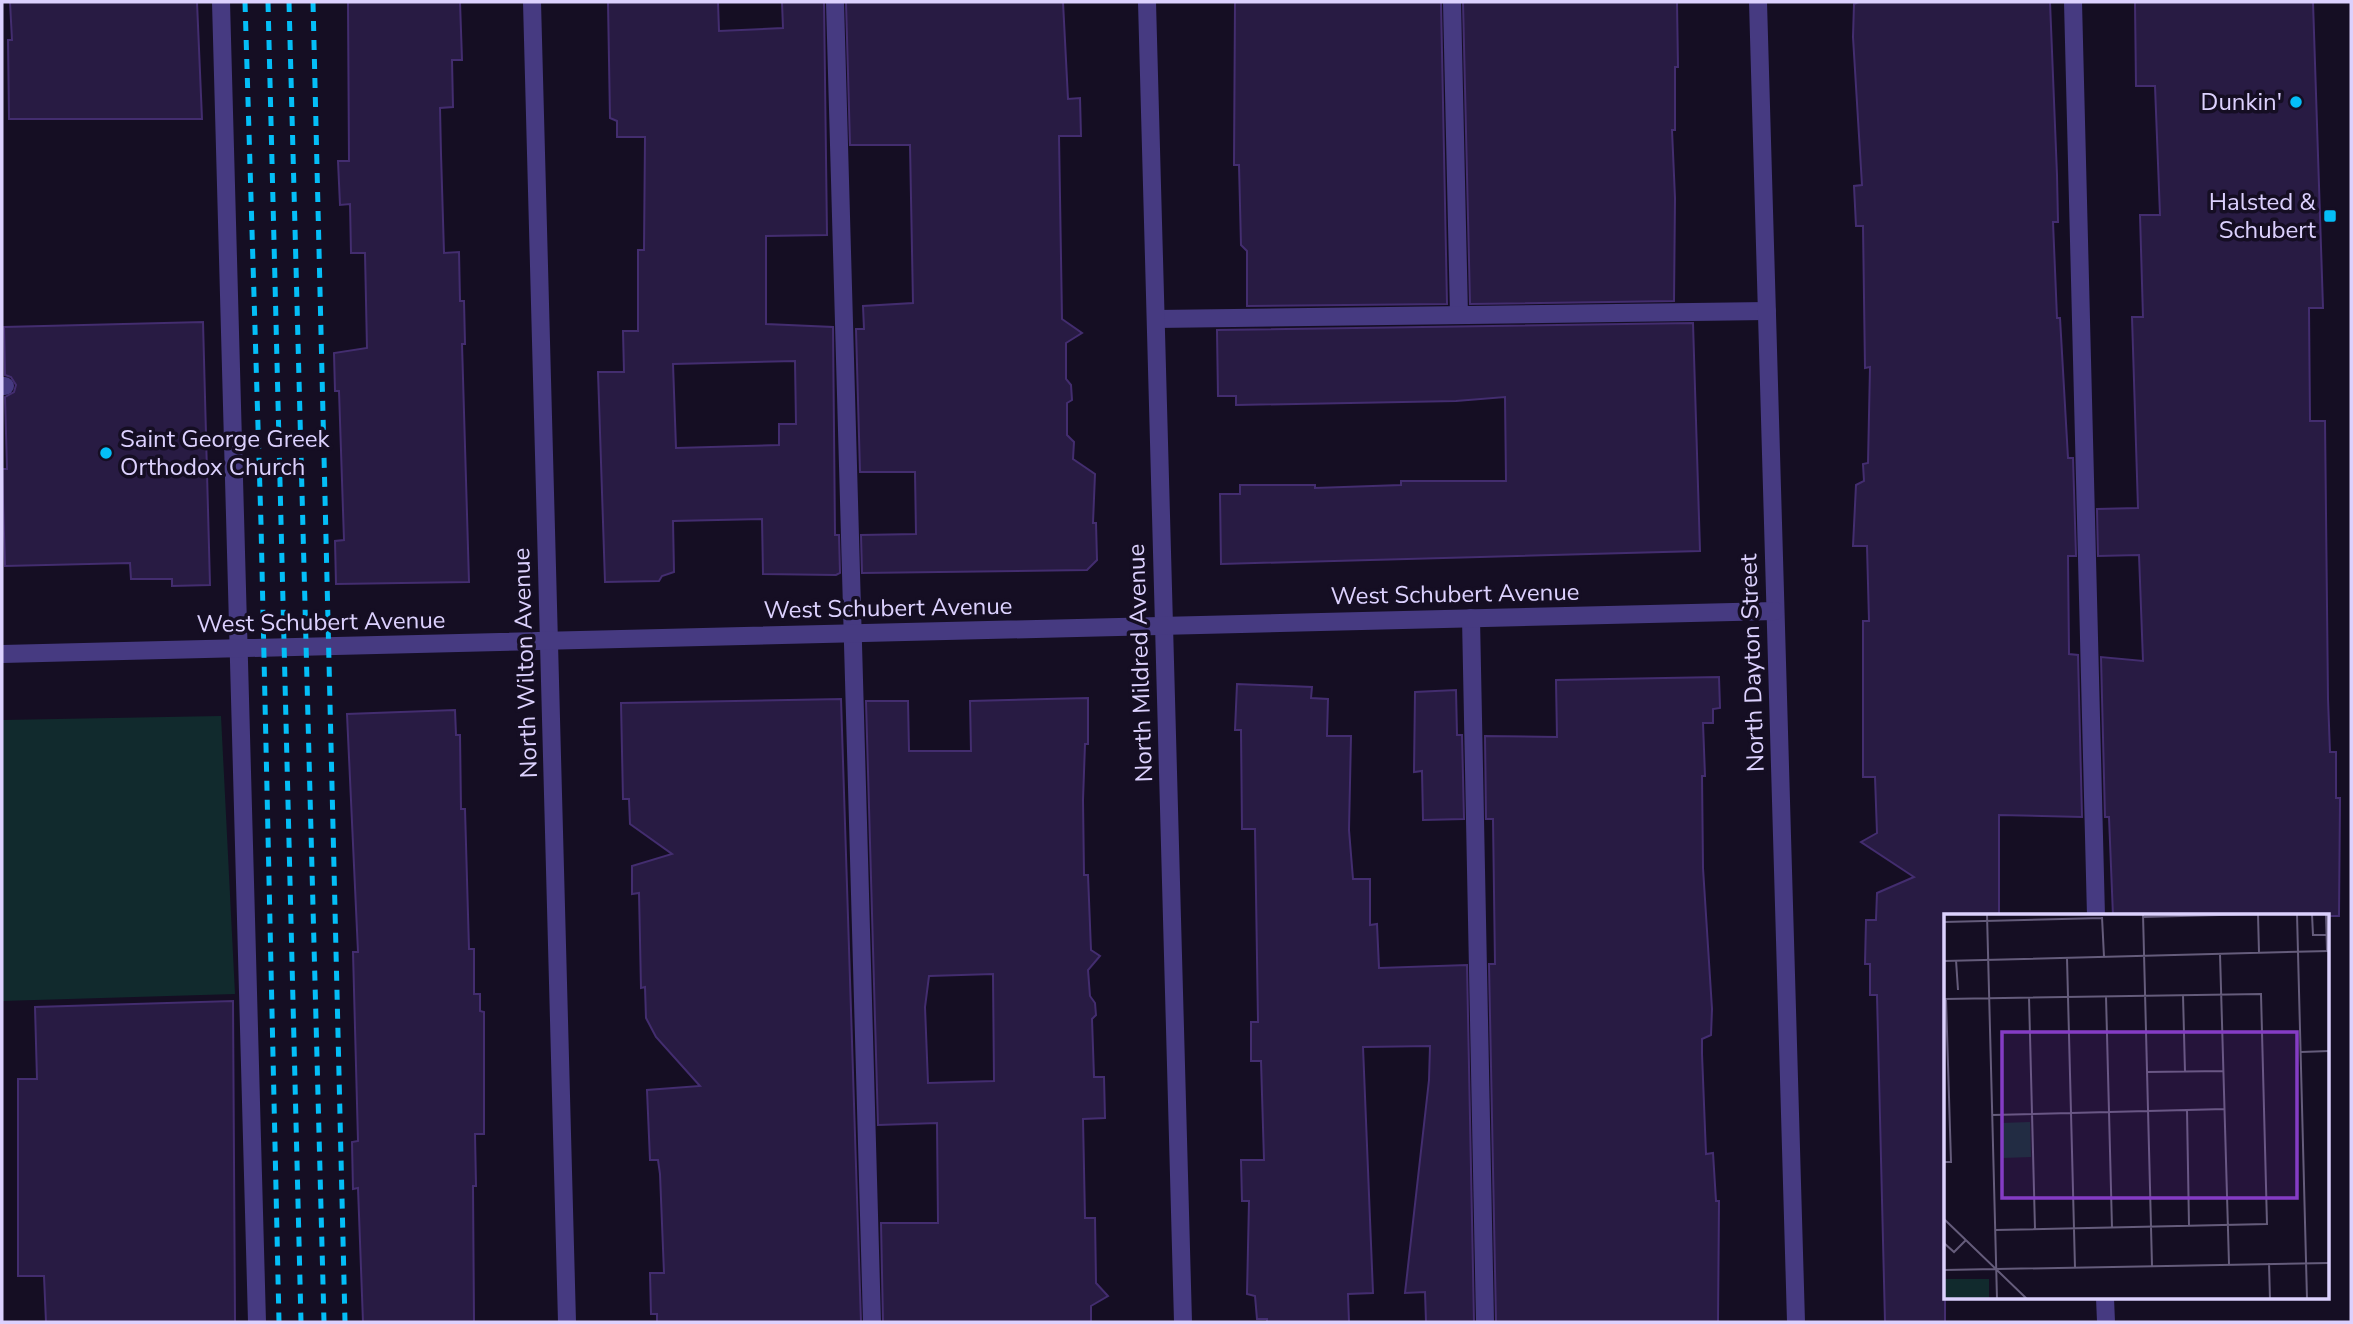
<svg xmlns="http://www.w3.org/2000/svg" width="2353" height="1324" font-family="'Nunito Sans',sans-serif">
	<style>
		.green { fill: #112a2d }
		.building { fill: #281b43; stroke: #432d6f; stroke-width: 2; fill-rule: evenodd }
		.lines { fill: none; stroke-linecap: round; stroke-linejoin: round }
		.service { stroke: #463a81; stroke-width: 18 }
		.minor { stroke: #463a81; stroke-width: 18 }
		.rail { stroke: #04bef7; stroke-width: 5; stroke-dasharray: 10 9; stroke-linecap: butt }
		.poi-dot { fill: #04bef7; stroke: #150e23; stroke-width: 2.5 }
		.labels { text-anchor: middle; dominant-baseline: central; stroke-width: 7; stroke-linejoin: round; paint-order: stroke }
		.poi-label { font-size: 24px; fill: #dcd1fe; stroke: #150e23; text-anchor: end }
		.street-label { font-size: 24px; fill: #dcd1fe; stroke: #150e23 }
		.inset-road { fill: none; stroke: #655c7b; stroke-width: 2 }
		.view { fill: #853cc5; fill-opacity: 0.15; stroke: #853cc5; stroke-width: 3.5 }
		.inset-edge { fill: none; stroke: #dcd1fe; stroke-width: 3.5 }
	</style>
	<rect width="100%" height="100%" fill="#150e23"/>
	<!-- green -->
	<path class="green" d="M221 716 235 994 2 1001V720Z"/>
	<!-- building -->
	<g class="building">
		<path d="M10 2H197L202 119H9L8 40H12Z"/>
		<path d="M348 2H460L462 60H452L453 107 440 108 441 154 444 253 459 252 460 301H464L465 344H462L469 582 336 584 335 541 344 540 339 391H335L334 353 367 348 365 253H351L350 204 340 205 338 161H349Z"/>
		<path d="M608 2H718L719 31 783 28 782 2H824L827 235 766 236V324L833 327 835 535H839L840 573 836 575 763 574 762 519 673 521 674 572 662 576 659 581 605 582 598 372H624L623 331H638V250H644L645 137H617V121L610 118ZM795 361 796 424H779V445L676 448 673 364Z"/>
		<path d="M846 2H1063L1068 99 1080 98 1081 136H1059L1062 319 1082 333 1066 343V379L1071 385 1072 400 1067 403V435L1074 442 1073 459 1095 474 1093 523H1096L1097 560 1087 570 862 573 861 535 916 534 915 472H860L856 329H864L863 306 913 303 910 145H850Z"/>
		<path d="M1235 2H1441L1447 304 1247 306V251L1241 245 1239 165H1234Z"/>
		<path d="M1463 2H1677L1678 67H1675V130H1672L1675 198 1674 301 1470 304Z"/>
		<path d="M1859 2H2050L2057 175 2058 222H2053L2057 318H2060L2068 458H2073L2076 556H2068L2069 654 2078 655 2082 817 1999 815V916H1945V1322H1885L1877 995H1870V964H1865L1866 920H1876L1877 893 1914 877 1861 842 1877 833 1875 777H1863V621H1869L1867 546H1853L1856 485 1864 481 1863 464 1868 463 1870 367 1865 368 1863 226H1856L1854 186 1862 185 1853 37 1854 4Z"/>
		<path d="M2135 2H2313L2323 308H2309L2310 421H2325L2328 699 2330 752H2336V798H2340L2339 916H2113L2109 817H2105L2101 657 2143 661 2139 555 2098 556 2097 509 2138 508 2132 317H2143L2140 215H2160L2155 86H2136Z"/>
		<path d="M203 322 210 585 172 586V579H131L130 563 5 566 2 469H7L5 397 14 392 16 385 11 377 5 375 4 327Z"/>
		<path d="M1693 323 1700 551 1221 564 1220 494H1240V485H1315V488L1401 485V481H1506L1505 397 1456 401 1236 405V396H1218L1217 330Z"/>
		<path d="M1719 677 1720 708 1713 709V723H1703L1705 776H1702L1703 868 1712 1009 1711 1035 1702 1039V1054L1706 1154 1713 1153 1716 1201H1719L1718 1322H1496L1489 964H1495L1493 819H1486L1485 736 1557 737 1556 680Z"/>
		<path d="M1237 684 1312 687 1311 698 1328 699 1327 736H1351L1349 830 1353 879H1370V925L1377 924 1379 968 1467 965 1474 1322H1426L1425 1292 1405 1293 1429 1080 1430 1046 1363 1047 1373 1293 1348 1294 1349 1322H1267V1319H1257L1255 1296 1247 1294 1249 1201H1242L1241 1160H1264L1261 1061H1251V1022H1258L1255 829H1242L1241 730H1235Z"/>
		<path d="M1456 690 1457 735H1462L1464 819 1423 820 1422 771 1414 772 1415 692Z"/>
		<path d="M1088 698V744H1085L1083 800 1084 875H1088L1091 950 1100 956 1088 970 1090 996 1095 1003 1096 1015 1092 1019 1094 1077H1104L1105 1118 1083 1119 1085 1218H1095L1096 1283 1108 1296 1091 1306V1322H883L881 1223H938L937 1123 878 1125 866 701H908L909 751H971L970 701ZM993 974 994 1081 928 1083 925 1007 929 976Z"/>
		<path d="M841 699 861 1322H657V1314H651L650 1273H664L660 1174 658 1160H650L647 1090 700 1086 656 1037 646 1018 645 987 641 988 639 893 632 894V866L672 854 630 824 629 799H623L621 703Z"/>
		<path d="M455 710 456 735H460L461 809H465L469 949H474V994H480V1011L484 1012V1134H475L476 1186H473L474 1322H363L358 1188 353 1189 352 1142 358 1141 353 952H358L347 714Z"/>
		<path d="M233 1001 235 1322H46L44 1276H18V1079H37L35 1007Z"/>
	</g>
	<g class="lines">
		<!-- service -->
		<g class="service">
			<path d="M221 2 257 1322"/>
			<path d="M835 2 872 1322"/>
			<path d="M1452 2 1459 315"/>
			<path d="M2073 2 2096 916"/>
			<path d="M1156 319 1767 311"/>
			<path d="M2 386H5"/>
			<path d="M1471 618 1485 1322"/>
			<path d="M2105 1298 2106 1322"/>
		</g>
		<!-- minor -->
		<g class="minor">
			<path d="M532 2 567 1322"/>
			<path d="M1147 2 1183 1322"/>
			<path d="M1758 2 1796 1322"/>
			<path d="M2 654 1775 611"/>
		</g>
		<!-- rail -->
		<g class="rail">
			<path d="M245 2 261 524 279 1322"/>
			<path d="M268 2 301 1322"/>
			<path d="M289 2 324 1322"/>
			<path d="M313 2 345 1322"/>
		</g>
	</g>
	<!-- markers -->
	<g class="poi-dot">
		<circle cx="2296" cy="102" r="7"/>
		<rect x="2323" y="209" width="14" height="14" rx="3.5"/>
		<circle cx="106" cy="453" r="7"/>
	</g>
	<g class="labels">
		<!-- poi labels -->
		<g class="poi-label">
			<text x="2282" y="102">Dunkin'</text>
			<text x="2316" y="202">Halsted &amp;<tspan x="2316" dy="28">Schubert</tspan></text>
			<text x="120" y="439" text-anchor="start">Saint George Greek<tspan x="120" dy="28">Orthodox Church</tspan></text>
		</g>
		<!-- street labels -->
		<g class="street-label">
			<text transform="translate(1455 594) rotate(-1)">West Schubert Avenue</text>
			<text transform="translate(888 608) rotate(-1)">West Schubert Avenue</text>
			<text transform="translate(321 622) rotate(-1)">West Schubert Avenue</text>
			<text transform="translate(525 663) rotate(-92)">North Wilton Avenue</text>
			<text transform="translate(1140 663) rotate(-92)">North Mildred Avenue</text>
			<text transform="translate(1752 663) rotate(-92)">North Dayton Street</text>
		</g>
	</g>
	<!-- overview -->
	<g transform="translate(1944 914)">
		<rect width="385" height="385" fill="#150e23"/>
		<path d="M86 208 87 243 58 244 57 209ZM0 365H45V385H0Z" fill="#112a2d"/>
		<path class="inset-road" d="M43 0 53 385M199 0 208 352M314 0 315 39M353 0 363 385M368 0 369 21H382M382 0 383 37M158 3 160 43M199 3 314 0M0 8 158 4M276 40 285 350M123 44 131 354M12 46 14 76M0 47 385 37M239 81 241 158M162 82 168 314M85 83 91 315M0 85 317 80 323 310 51 316M357 138 385 137M203 158 280 157M243 196 245 312M48 201 281 195M0 248H7L2 85M0 305 83 385M0 329 10 338 22 326M325 349 326 385M0 356 385 349"/>
		<path class="view" d="M58 118H353V284H58Z"/>
		<rect width="385" height="385" class="inset-edge"/>
	</g>
	<!-- border -->
	<rect width="2353" height="1324" fill="none" stroke="#dcd1fe" stroke-width="7"/>
</svg>
